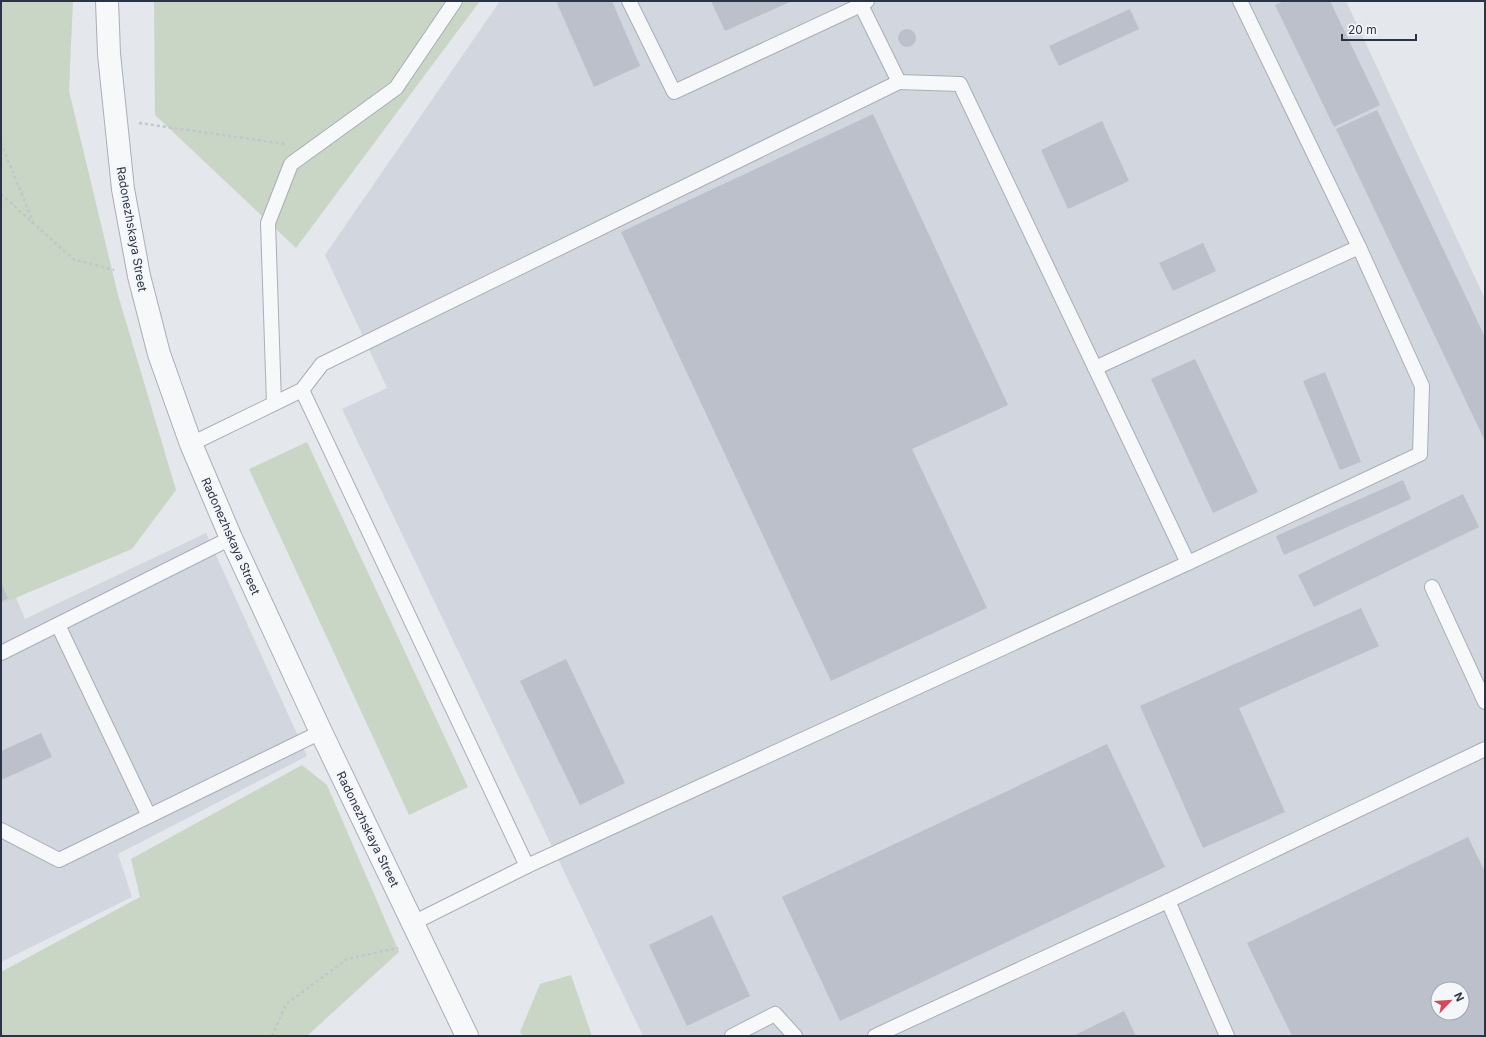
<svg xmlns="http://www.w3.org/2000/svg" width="1486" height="1037" font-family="Inter,sans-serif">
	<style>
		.built { fill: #d2d6de; fill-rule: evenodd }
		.green { fill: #c9d6c5 }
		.building { fill: #bbc0ca; fill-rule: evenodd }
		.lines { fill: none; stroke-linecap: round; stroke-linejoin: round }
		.service-casing { stroke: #a9aeb7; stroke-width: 16 }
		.tertiary-casing { stroke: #a9aeb7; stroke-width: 24 }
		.path { stroke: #c2c5cb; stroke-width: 2.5; stroke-dasharray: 3 3; stroke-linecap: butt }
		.service { stroke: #f7f8fa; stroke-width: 14 }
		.tertiary { stroke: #f7f8fa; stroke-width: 22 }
		.labels { text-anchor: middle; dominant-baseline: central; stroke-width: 4; stroke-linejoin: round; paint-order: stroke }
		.street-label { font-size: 12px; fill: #2b3445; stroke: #f4f6f9 }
	</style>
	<rect width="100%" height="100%" fill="#e4e7ec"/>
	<!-- built -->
	<g class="built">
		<path d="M500 1H1346L1485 299V1036H643L342 409 387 388 325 255ZM1438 989H1462V1013H1438Z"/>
		<path d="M206 533 307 756 118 854 132 897 1 962V562L25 619Z"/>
	</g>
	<!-- green -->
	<g class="green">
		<path d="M1 1H73L69 91 118 295 176 490 132 549 1 604Z"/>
		<path d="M154 1H480L296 248 155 115Z"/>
		<path d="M307 442 468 787 409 815 249 469Z"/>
		<path d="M302 765 327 785 399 952 307 1036H1V972L140 897 131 859Z"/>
		<path d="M571 975 592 1036H523L520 1032 540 984Z"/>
	</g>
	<!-- building -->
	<g class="building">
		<path d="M561 1H612L640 66 594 87 557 3Z"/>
		<path d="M711 1H792L725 31Z"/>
		<path d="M1284 1H1330L1380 105 1334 127 1275 5Z"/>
		<path d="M1130 9 1139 29 1059 66 1049 46Z"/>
		<circle cx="907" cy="38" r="9"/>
		<path d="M1377 110 1485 337V441L1336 129Z"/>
		<path d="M873 114 1008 405 912 449 987 608 831 681 621 232Z"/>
		<path d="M1102 121 1129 181 1068 209 1041 150Z"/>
		<path d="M1203 243 1216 271 1173 291 1159 263Z"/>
		<path d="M1195 359 1258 492 1213 513 1151 379Z"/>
		<path d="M1325 372 1361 462 1340 470 1303 381Z"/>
		<path d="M1403 480 1411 499 1284 555 1276 536Z"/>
		<path d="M1463 494 1479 527 1314 607 1298 575Z"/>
		<path d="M1 583 8 598 1 602Z"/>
		<path d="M1361 608 1379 646 1239 708 1285 812 1203 848 1140 706Z"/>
		<path d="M566 659 625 783 580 805 520 681Z"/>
		<path d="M41 733 52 757 1 780V751Z"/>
		<path d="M1107 744 1165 867 840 1021 782 897Z"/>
		<path d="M1468 837 1485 872V1036H1292L1247 943ZM1438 989H1462V1013H1438Z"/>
		<path d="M712 915 750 996 687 1026 649 945Z"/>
		<path d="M1124 1011 1136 1036H1073Z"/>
	</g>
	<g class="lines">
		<defs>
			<g id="service">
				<path d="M629 1 674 92 861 5 867 1"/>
				<path d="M1095 368 1359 247"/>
				<path d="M302 390 527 866"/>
				<path d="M274 403 268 223 291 164 396 88 455 1"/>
				<path d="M191 444 302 390 322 364 899 82"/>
				<path d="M1188 563 1420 454 1422 386 1359 247 1240 1"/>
				<path d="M1432 587 1485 702"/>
				<path d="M58 625 149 816"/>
				<path d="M1 653 231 538"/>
				<path d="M1 830 59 860 321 732"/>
				<path d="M1168 901 1227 1036"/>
				<path d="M413 923 527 866 1188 563 960 84 899 82 861 5"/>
				<path d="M732 1036 775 1014 795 1036"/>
				<path d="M875 1036 1168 901 1485 749"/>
			</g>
			<path id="tertiary" d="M107 1 109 54 123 189 139 276 159 354 191 444 231 538 321 732 467 1036"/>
		</defs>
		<!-- service casing -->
		<use href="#service" class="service-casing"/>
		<!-- tertiary casing -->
		<use href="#tertiary" class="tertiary-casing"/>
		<!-- path -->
		<g class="path">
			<path d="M139 123 285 144"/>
			<path d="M1 143 33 222"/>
			<path d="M1 194 73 259 114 270"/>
			<path d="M272 1036 286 1004 347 959 398 948"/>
		</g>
		<!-- service -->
		<use href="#service" class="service"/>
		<!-- tertiary -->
		<use href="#tertiary" class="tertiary"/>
	</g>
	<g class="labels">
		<!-- street labels -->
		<g class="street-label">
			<text transform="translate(132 229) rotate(80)">Radonezhskaya Street</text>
			<text transform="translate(231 536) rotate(66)">Radonezhskaya Street</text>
			<text transform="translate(368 829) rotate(64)">Radonezhskaya Street</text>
		</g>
	</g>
	<!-- border -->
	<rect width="1486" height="1037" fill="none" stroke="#2b3445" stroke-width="4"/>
	<!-- north arrow -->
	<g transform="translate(1450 1001) rotate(65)"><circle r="19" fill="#f4f6f9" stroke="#a4a8b1"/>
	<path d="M0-3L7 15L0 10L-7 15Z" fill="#d1495b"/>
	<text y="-6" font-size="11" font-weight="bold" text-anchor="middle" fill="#2b3445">N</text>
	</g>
	<!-- scale -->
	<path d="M1342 34v6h74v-6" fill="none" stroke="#2b3445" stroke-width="2"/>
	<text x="1348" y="34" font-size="12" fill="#2b3445" stroke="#f4f6f9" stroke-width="3" paint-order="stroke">20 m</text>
</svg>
